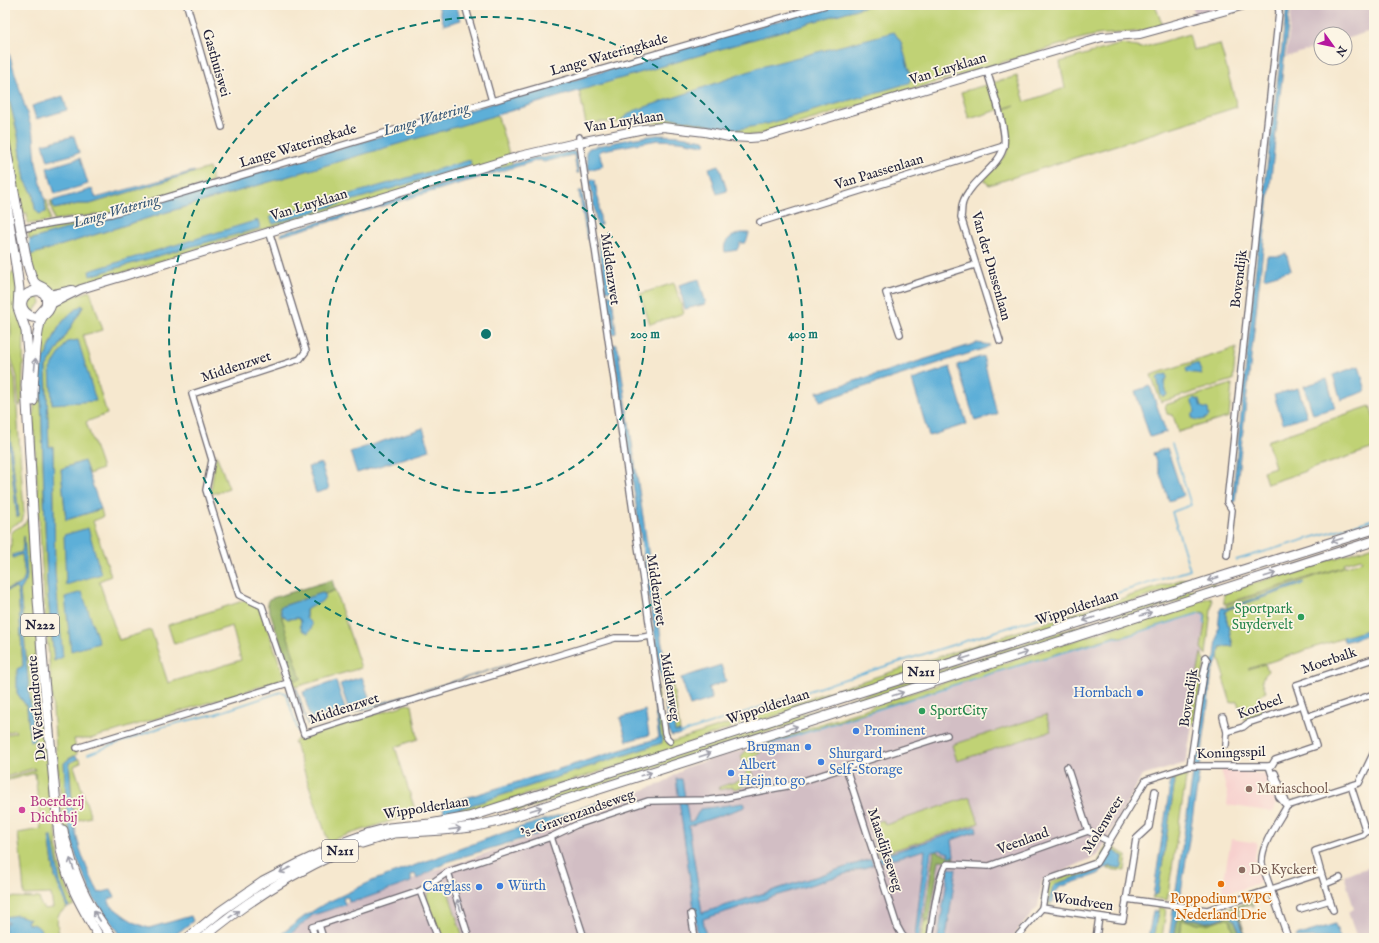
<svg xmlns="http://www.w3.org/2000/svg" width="1379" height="943" font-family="'IM FELL English',serif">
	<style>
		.built { fill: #f7d0ce }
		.industrial { fill: #d2bec4 }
		.green { fill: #c0d275; stroke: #717a58; fill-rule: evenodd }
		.forest { fill: #98b466; stroke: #5d6b50 }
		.water { fill: #5dafd8; stroke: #40688a }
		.pier { fill: #f6e8cf }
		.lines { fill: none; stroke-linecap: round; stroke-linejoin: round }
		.stream { stroke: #5dafd8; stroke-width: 1.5 }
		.street-casing { stroke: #6c676f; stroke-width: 8 }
		.secondary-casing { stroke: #6c676f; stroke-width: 10 }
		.primary-casing { stroke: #6c676f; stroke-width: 11 }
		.street { stroke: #fff; stroke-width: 5.5 }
		.secondary { stroke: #fff; stroke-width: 8 }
		.primary { stroke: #fff; stroke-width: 9 }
		.primary-bridge-casing { stroke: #6c676f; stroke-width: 11; stroke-linecap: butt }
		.primary-bridge { stroke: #fff; stroke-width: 9 }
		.oneway { stroke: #9c9ca7 }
		.ring { fill: none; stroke: #0f766e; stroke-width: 2; stroke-dasharray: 7 5 }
		.leisure-dot { fill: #2e9e5b; stroke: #fcf5e5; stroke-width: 1.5 }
		.shop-dot { fill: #3f7fe0; stroke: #fcf5e5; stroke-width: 1.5 }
		.education-dot { fill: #8d6e63; stroke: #fcf5e5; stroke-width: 1.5 }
		.hotel-dot { fill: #d1479c; stroke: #fcf5e5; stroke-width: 1.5 }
		.food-dot { fill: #e8710a; stroke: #fcf5e5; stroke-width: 1.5 }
		.labels { text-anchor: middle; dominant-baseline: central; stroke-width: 3.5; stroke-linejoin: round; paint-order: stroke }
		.shield { fill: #fcf5e5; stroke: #63616e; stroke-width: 1 }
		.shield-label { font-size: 13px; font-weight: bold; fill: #22223b }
		.street-label { font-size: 14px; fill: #22223b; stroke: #fcf5e5 }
		.leisure-label { font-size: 14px; fill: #27864d; stroke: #fcf5e5; text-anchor: end }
		.shop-label { font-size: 14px; fill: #366cbe; stroke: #fcf5e5; text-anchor: start }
		.education-label { font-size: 14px; fill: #785e54; stroke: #fcf5e5; text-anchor: start }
		.hotel-label { font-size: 14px; fill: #b23c85; stroke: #fcf5e5; text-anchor: start }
		.food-label { font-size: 14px; fill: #c56008; stroke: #fcf5e5 }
		.water-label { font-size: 15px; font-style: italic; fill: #3a5a7a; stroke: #fcf5e5 }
		.centre { fill: #0f766e; stroke: #fcf5e5; stroke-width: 2 }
		.ring-label { font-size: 12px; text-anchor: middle; font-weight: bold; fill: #0f766e; stroke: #fcf5e5; stroke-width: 3.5; stroke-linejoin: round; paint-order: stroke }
	</style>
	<rect width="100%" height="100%" fill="#fcf5e5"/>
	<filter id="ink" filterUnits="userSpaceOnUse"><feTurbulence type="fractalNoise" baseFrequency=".025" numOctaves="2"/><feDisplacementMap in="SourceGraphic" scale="8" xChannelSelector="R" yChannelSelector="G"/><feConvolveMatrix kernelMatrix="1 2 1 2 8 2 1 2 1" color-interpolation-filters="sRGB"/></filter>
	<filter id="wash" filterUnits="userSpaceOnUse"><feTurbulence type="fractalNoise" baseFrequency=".012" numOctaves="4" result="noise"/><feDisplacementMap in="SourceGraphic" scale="16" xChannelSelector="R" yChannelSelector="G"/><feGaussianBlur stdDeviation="0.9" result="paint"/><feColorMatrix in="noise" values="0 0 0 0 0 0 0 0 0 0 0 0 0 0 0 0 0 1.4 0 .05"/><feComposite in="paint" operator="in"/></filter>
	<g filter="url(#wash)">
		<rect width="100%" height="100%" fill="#f6e8cf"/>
		<!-- built -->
		<g class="built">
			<path d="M1221 769 1264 774 1270 782 1276 800 1275 808 1273 812 1227 805 1228 796Z"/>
			<path d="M1231 839 1257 843 1255 858 1262 882 1221 896Z"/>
		</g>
		<!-- industrial -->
		<g class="industrial">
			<path d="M1192 5H1233L1195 16Z"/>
			<path d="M1292 5H1374V30L1345 39V34H1321V46L1286 57Z"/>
			<path d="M1211 603 1186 763 1142 776 1098 855 1042 881 1038 907 1011 938H284L311 914 530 838 580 813 665 782 686 767Z"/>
			<path d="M1374 866V938H1357L1348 912 1354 909 1344 875Z"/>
		</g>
		<!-- green -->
		<g class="green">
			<path d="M870 5H1155L1162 24C1146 33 1126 32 1109 34 1100 34 1092 36 1083 38L770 132 754 135H733L663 123 601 122 586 124 579 90Z"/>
			<path d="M1189 34 1193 50 1220 44 1237 107 989 185 984 180 1007 153 1010 139 1003 110 1015 105 969 119 961 92 1017 76 1025 102 1065 88 1060 62 1121 44 1141 48Z"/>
			<path d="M5 83 18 135 25 180 33 194 35 209 46 212 45 200H47L50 219 49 221 28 224 27 213H23L20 196 16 190 5 127Z"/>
			<path d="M497 114 512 164C434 188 354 205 275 226 203 246 132 273 58 290 53 291 50 289 46 286 33 277 33 270 30 255L164 213Z"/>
			<path d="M209 168 213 182 110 213 54 220 50 201H52L54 209 78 204H90Z"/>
			<path d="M106 218 29 240 28 229 53 224Z"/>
			<path d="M5 263 9 334 8 336 5 331Z"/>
			<path d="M14 272 24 330 22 401 20 406H19L17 377 7 344 11 335 9 281 11 273Z"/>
			<path d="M674 283 684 313 650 324 640 294Z"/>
			<path d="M90 291 103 330 83 335 107 414 86 422 102 469 89 474 84 461 61 469 66 520 101 509 103 517 93 521 111 576 99 581 119 640 151 630 168 683 241 660 232 626 174 644 168 625 246 600 260 607 284 676 282 680 90 739H74L77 754 67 760V817L72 837 65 840 57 760 44 598 33 417 43 322 57 304 74 296ZM82 305 83 307 46 368 49 448 53 446 55 573 54 661 47 585 40 366C56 340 53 323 82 305Z"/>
			<path d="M35 296 39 298 41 303 39 306 36 308 35 311 31 310 28 304 30 299Z"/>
			<path d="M5 345 15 379 24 513C23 525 17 521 11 528 10 530 9 532 7 533L5 532V412L17 517H19L5 393Z"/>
			<path d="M1236 348 1233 380 1161 402 1151 375Z"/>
			<path d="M1232 384 1229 417 1178 432 1173 415 1167 414 1165 405Z"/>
			<path d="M1370 406 1374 419V448L1267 484 1263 471 1275 467 1267 441Z"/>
			<path d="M216 454 229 488 212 494 211 490Z"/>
			<path d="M28 519 32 589 34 590 59 862 64 881 74 905 69 907 60 882 49 836 55 877 67 908C64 910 60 912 59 914 55 920 59 932 60 938H45C40 928 38 925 27 923V920H29L16 916 5 917V897L39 898 41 905 44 909 53 908 51 894 24 895 23 880 18 833 41 829 35 773 5 781V779L35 770 34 768 5 777V735L16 732 15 730 5 733V657L10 632 5 620V591L15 588 18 590 23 666 17 693 27 707 30 741 35 738 33 735 20 591 26 581 24 538 22 552 13 557 22 554 25 575 23 583 5 590V567L11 548V534L14 530 24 524Z"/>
			<path d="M1374 546V628L1248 669 1265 664 1268 671 1264 675 1262 680 1266 692 1258 696 1264 713 1244 720 1237 701 1231 703 1223 678 1225 677 1219 658 1220 647 1233 646 1225 612 1227 610 1226 605 1362 561 1361 558 1344 563 1345 566 1224 604V593L1324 561 1336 558Z"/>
			<path d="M1216 572 1215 575 756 722 739 725 675 748 445 820 444 814 661 743 652 683 653 677 655 679 665 740 668 743 1180 580Z"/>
			<path d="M1214 583V590L513 813 512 807Z"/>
			<path d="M335 590 361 668 295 687 292 678 296 680 282 618V615L289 619 298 618 301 621 300 626 308 622 306 618V610L325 594Z"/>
			<path d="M1211 597 1212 601 1206 655 1201 648 1206 616 1205 613 1202 612 1121 637 1115 636 936 690 750 749 751 752 762 749 760 753 756 755 754 759 748 761 754 776 755 783 735 789 732 787 720 790 719 787 741 780V778L746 776 747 774 741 756 751 746 858 712 883 702Z"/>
			<path d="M1201 653 1205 661 1194 723 1189 725Z"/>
			<path d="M663 654 668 657 680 731 675 732Z"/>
			<path d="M407 704 412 705 418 739 395 747 416 813 328 841 294 741Z"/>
			<path d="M1046 715 1051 731 957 761 952 745Z"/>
			<path d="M78 759H80L81 762 74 766 91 817 74 821 69 763Z"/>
			<path d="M1187 772 1167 900 1152 898 1153 896 1158 893 1175 780 1171 779 1172 777Z"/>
			<path d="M970 797 979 823 878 855 869 825 883 820 885 825Z"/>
			<path d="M1107 846H1111L1127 856 1125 871 1108 869 1109 866 1120 868 1122 867 1123 857 1113 850 1098 870 1058 883 1053 887 1051 893 1049 901 1052 907 1047 905 1046 902 1048 886 1052 881 1096 866Z"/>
			<path d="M440 884 445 885 447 888 463 938H440L427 901C426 891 431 887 440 884Z"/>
			<path d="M1159 907 1166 909 1162 938H1153Z"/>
			<path d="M1233 907 1235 915 1228 912 1206 918 1198 915 1186 914 1185 917 1177 916V910L1209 915Z"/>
			<path d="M930 918 927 938H921L924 922Z"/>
			<path d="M1227 918 1230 920 1236 937 1180 938 1182 919C1189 921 1200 925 1208 923 1214 922 1220 919 1227 918Z"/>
		</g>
		<!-- forest -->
		<g class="forest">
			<path d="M332 580 335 590 325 594 322 593 280 607 282 615V618L301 679 296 680 292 678 267 603 269 599Z"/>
			<path d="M934 851 954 857 953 861 939 860 930 918 924 922Z"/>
			<path d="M1252 901 1253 906 1252 907 1251 904 1238 908 1240 911 1238 912 1245 934 1250 938H1247C1242 932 1243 925 1239 919 1237 915 1234 913 1233 907Z"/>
			<path d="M1177 916 1207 922 1228 916 1235 921 1242 938H1236L1230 920C1221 916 1214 924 1205 924 1197 924 1189 921 1182 919L1180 938H1174Z"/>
		</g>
		<!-- water -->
		<g class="water">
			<path d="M438 5H456L461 20 444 25Z"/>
			<path d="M834 5H870L164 213 5 263V248L29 240 490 104Z"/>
			<path d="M1287 5H1290L1235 502H1232L1262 209Z"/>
			<path d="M894 32 901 42 911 77 909 83 767 124 733 130 674 118 644 117 623 123 621 120 633 111 685 94 764 66Z"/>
			<path d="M5 40 34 137 36 163 45 200 46 212 39 214 35 209 33 194 25 180 18 135 5 83Z"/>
			<path d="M63 96 67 110 36 119 32 106Z"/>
			<path d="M657 135 680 136 704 140 706 143 704 145 680 141 658 140 603 150 599 152 603 166 589 170 586 152 589 148 630 139Z"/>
			<path d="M74 136 79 153 48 161 43 144Z"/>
			<path d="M572 151 576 153 579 173H577L574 155H572L544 162 539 160 281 236 282 233 512 164 537 157 543 158Z"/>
			<path d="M80 158 88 184 55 194 47 168Z"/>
			<path d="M470 160 471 165 273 224 270 217Z"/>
			<path d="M719 165 727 191 717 194 709 168Z"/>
			<path d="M194 171 195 172 90 204H78L54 209 52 201 92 189 96 198Z"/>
			<path d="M592 179 595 180 597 195 599 201V210L601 225 597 226 590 180Z"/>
			<path d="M579 191H582L589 239H587Z"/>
			<path d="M258 220 260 228 175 251 90 276 89 271Z"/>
			<path d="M741 233H749L747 240 745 243H740L737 250 725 252C722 241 731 236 741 233Z"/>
			<path d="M598 238H603L611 290 606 291Z"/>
			<path d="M1286 253 1291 270 1264 278 1267 256H1280Z"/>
			<path d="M699 279 706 304 685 309 679 285Z"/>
			<path d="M607 295H612L616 333 613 334 611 330Z"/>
			<path d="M82 305 83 307 46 368 49 447 53 446 55 573 63 657 54 661 47 585 40 366C56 340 53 323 82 305Z"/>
			<path d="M78 340 96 401 52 404 50 369 67 342Z"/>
			<path d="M977 343 990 345 986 348 820 401 817 391 820 392Z"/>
			<path d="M616 344 618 349 675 732 680 731 681 734 672 736 669 732 613 345Z"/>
			<path d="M983 356 997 414 975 421 957 365Z"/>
			<path d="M1193 364H1198L1202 374C1199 373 1190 373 1187 372L1186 368Z"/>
			<path d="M1359 366 1366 391 1341 400 1333 375Z"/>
			<path d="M950 367 967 424 929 436 912 380Z"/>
			<path d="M1167 374V378L1164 384 1167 394 1166 396 1163 397 1161 395 1157 378 1161 375Z"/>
			<path d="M1327 379 1335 408 1313 414 1304 386Z"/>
			<path d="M1150 386 1166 432 1150 437 1135 391Z"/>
			<path d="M1298 388 1307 416 1283 423 1274 395Z"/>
			<path d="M5 393 19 517H17L5 412Z"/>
			<path d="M1194 398 1199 400 1201 407 1208 409 1209 416C1204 421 1198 421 1192 418V415L1195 412 1194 406 1192 403V400Z"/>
			<path d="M423 428 430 450 357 473 350 452Z"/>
			<path d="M1167 448 1183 496 1169 501 1153 453Z"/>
			<path d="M84 461 101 509 66 520 61 469Z"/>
			<path d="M321 463 329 489 316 493 308 467Z"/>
			<path d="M88 528 101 574 66 585 64 535Z"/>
			<path d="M24 536 27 575 26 581 20 591 33 735 35 738 33 741H30L27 707 17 693V669L23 666 18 590 15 588 5 591V590L19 585 23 582 25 575 22 554 13 558 12 555 22 552Z"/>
			<path d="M1303 582 1304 584 1229 609 1225 612 1233 646 1220 647 1219 658 1212 671 1201 761 1174 938H1169L1207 678 1209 671V664L1215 658 1220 610 1221 608 1224 607V609Z"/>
			<path d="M82 592 99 643 71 651 65 597Z"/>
			<path d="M322 593 325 594C325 604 313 604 306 610V618L312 624 311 629 308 633 302 630 300 626 301 621 298 618 288 619 282 615 280 607Z"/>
			<path d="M1374 628V632L1371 633 1374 642V656L1368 637 1364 636 1344 642 1343 637Z"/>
			<path d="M510 664 376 706 375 705Z"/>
			<path d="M721 665 726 681 708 688 712 699 690 706 681 678Z"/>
			<path d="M362 677 370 700 348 707 340 684Z"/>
			<path d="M336 681 345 709 311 719 303 692Z"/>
			<path d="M651 683H652L662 743 444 814 443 805 659 738Z"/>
			<path d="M295 689H297L308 724 310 725 365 708V709L310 727 307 725Z"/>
			<path d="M645 710 649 735 627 741 620 718Z"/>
			<path d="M76 756 78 759 69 763C71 782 71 802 74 821 77 846 87 871 99 893L111 890 115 897 109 899 108 903C120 913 133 924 149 928L191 916 193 921 171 938H123L94 899 76 856 67 817 64 763 70 758Z"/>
			<path d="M676 779H682L689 822 694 820 700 809 743 803 745 804V807L689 826 702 913 871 859 873 865 703 919 706 938H698Z"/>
			<path d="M1171 779 1175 780 1158 893 1153 896Z"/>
			<path d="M628 793 629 798 579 814 535 835 449 861 417 879 415 874 411 875V882L360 900 349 902 348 897 343 898 345 905 313 915 286 938H276L305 916 324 904 372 881 503 833Z"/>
			<path d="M976 826 977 831 952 840 954 856 950 857 949 853 940 850 931 852 919 937 915 936 925 850 881 862 878 857Z"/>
			<path d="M49 836H52L60 882 69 907 67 908 55 877Z"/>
			<path d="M1113 850 1123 857 1122 867 1120 868 1109 866 1098 874 1060 887 1055 893 1053 902 1051 903 1049 901 1053 887 1058 883 1098 870Z"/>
			<path d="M949 868 956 869 946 938H938Z"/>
			<path d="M1153 911H1158L1153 938H1148Z"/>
			<path d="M1228 912C1244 918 1238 927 1247 938H1242L1235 921 1228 916 1207 922 1196 919H1186L1185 917 1186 914 1198 915 1206 918Z"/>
			<path d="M17 915 30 919 27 921 28 924C38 923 41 930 45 938H5V923H8V922L5 920V917Z"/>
			<path d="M1335 924 1340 938H1297L1296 936Z"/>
		</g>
		<!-- pier -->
		<path class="pier" d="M29 238 30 257 6 265 5 246Z"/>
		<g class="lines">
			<!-- stream -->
			<g class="stream">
				<path d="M1236 560 1374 519"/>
				<path d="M365 708 375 706"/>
				<path d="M679 734 845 679 1190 570 1172 512 1191 505 1172 444"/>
				<path d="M761 747 973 679 1116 637 1121 638 1200 613 1203 614 1205 617 1204 623"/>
				<path d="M88 754 165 726 215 714 281 692 286 693 298 731"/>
			</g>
		</g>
	</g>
	<g filter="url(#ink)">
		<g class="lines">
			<defs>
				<g id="street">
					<path d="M187 5 222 127"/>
					<path d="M465 5 492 101"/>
					<path d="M987 71C992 88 1007 129 1004 145 1001 166 971 180 963 202 961 207 962 213 961 217L1000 341"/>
					<path d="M579 137 665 733 667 738 670 741"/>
					<path d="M760 222 1004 146"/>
					<path d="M269 231 306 351 300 359 192 394 212 460 206 490 239 595 262 606 288 683 304 734C407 701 511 670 615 638H637L651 636"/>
					<path d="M5 232 52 223 111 214 492 101 826 5"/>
					<path d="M900 334 886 293 975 265"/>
					<path d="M1227 555 1232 510 1227 502 1279 12 1278 5"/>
					<path d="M1223 717 1227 732"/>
					<path d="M1306 717 1374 694"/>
					<path d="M1226 745 1227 732 1243 727 1248 723 1302 705"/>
					<path d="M77 748 288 683"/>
					<path d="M1190 766 1204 672 1207 660 1205 657"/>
					<path d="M1269 766 1279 797 1287 806"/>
					<path d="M1067 767 1088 831"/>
					<path d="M846 768 897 926 902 935 905 938"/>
					<path d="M1275 773 1286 802"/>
					<path d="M1351 786 1366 832"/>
					<path d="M551 837 584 938"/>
					<path d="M448 872 469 938"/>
					<path d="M1321 873 1333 910"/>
					<path d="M1325 884 1340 878"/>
					<path d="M420 891 438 938"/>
					<path d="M1126 899 1207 910 1321 873 1315 851 1363 835 1366 832 1374 829"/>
					<path d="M1042 908 1123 920 1136 839 1149 827 1155 791"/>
					<path d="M1300 909 1330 900"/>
					<path d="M691 914 695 938"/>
					<path d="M319 925 420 891 448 872 551 837 576 825 648 801 709 800 724 798 787 786 947 735"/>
					<path d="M315 938 312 927 319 925 323 938"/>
					<path d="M930 938C932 924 938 872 947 864L989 866 1088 831 1108 841"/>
					<path d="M1016 938 1042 908 1047 880 1096 863 1146 780 1190 766H1269L1272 765 1275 760 1316 746 1296 685 1370 660"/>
					<path d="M1096 938 1099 917"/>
					<path d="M1288 938 1262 864C1260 846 1278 822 1287 806L1359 783 1374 752"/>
				</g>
				<g id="secondary">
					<path d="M50 295 72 290"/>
					<path d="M51 304 81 289 520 156 580 142 644 129 663 127 705 132 729 137 750 138 763 137 1102 37 1140 34 1245 5"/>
				</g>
				<g id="primary">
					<path d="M5 142 19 220"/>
					<path d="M5 182 9 222"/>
					<path d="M27 262C29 268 31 277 34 282 37 286 41 286 45 289 52 294 53 304 48 311 45 315 42 317 37 317 33 318 29 316 26 313 8 294 52 278 46 306L39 314 37 317V318"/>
					<path d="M16 265 19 289 18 308 26 331 28 352 26 385 38 600 44 679 59 836C64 877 79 903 100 938"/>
					<path d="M33 401C33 386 36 324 43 316"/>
					<path d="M63 830C64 838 67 845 69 852 77 884 92 912 113 938"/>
					<path d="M362 843 394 833 443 830 472 827 499 821 1374 541"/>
					<path d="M188 938 221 911 263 882 302 862 345 842 370 833 389 828 430 824 469 817 1227 575 1374 529"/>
					<path d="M203 938C243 904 289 875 337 853"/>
				</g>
			</defs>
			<!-- street casing -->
			<use href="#street" class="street-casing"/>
			<!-- secondary casing -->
			<use href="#secondary" class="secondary-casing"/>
			<!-- primary casing -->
			<use href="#primary" class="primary-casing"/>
			<!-- street -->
			<use href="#street" class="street"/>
			<!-- secondary -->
			<use href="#secondary" class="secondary"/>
			<!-- primary -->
			<use href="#primary" class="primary"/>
			<defs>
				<g id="primary-bridge">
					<path d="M19 220 27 262"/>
					<path d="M9 222 16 265"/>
				</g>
			</defs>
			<!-- primary-bridge casing -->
			<use href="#primary-bridge" class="primary-bridge-casing"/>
			<!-- primary-bridge -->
			<use href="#primary-bridge" class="primary-bridge"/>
		</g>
		<!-- one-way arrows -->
		<defs><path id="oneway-shaft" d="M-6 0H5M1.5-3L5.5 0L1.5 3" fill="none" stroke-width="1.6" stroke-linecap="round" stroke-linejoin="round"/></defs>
		<g class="oneway">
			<use href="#oneway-shaft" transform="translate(35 364) rotate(-85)"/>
			<use href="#oneway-shaft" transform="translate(1337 540) rotate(163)"/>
			<use href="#oneway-shaft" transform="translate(1270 575) rotate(-18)"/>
			<use href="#oneway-shaft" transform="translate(1213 579) rotate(162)"/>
			<use href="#oneway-shaft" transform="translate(1146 614) rotate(-18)"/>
			<use href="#oneway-shaft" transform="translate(1089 619) rotate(162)"/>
			<use href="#oneway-shaft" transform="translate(1022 654) rotate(-18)"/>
			<use href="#oneway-shaft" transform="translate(965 658) rotate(162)"/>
			<use href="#oneway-shaft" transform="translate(898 694) rotate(-18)"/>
			<use href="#oneway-shaft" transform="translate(792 728) rotate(-18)"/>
			<use href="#oneway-shaft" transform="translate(705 755) rotate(-18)"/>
			<use href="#oneway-shaft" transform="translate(646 774) rotate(-17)"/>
			<use href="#oneway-shaft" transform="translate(536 809) rotate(-18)"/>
			<use href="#oneway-shaft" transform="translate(455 829) rotate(-7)"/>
			<use href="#oneway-shaft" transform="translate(72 864) rotate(-109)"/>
			<use href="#oneway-shaft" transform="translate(285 870) rotate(153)"/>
			<use href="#oneway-shaft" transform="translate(459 905) rotate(-108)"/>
			<use href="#oneway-shaft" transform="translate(234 914) rotate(-36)"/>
			<use href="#oneway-shaft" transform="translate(97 916) rotate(-123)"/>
		</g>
	</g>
	<!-- distance rings -->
	<g class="ring">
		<circle cx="486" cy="334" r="159"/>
		<circle cx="486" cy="334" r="317"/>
	</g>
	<!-- markers -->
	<g class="leisure-dot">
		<circle cx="1301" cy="617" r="4"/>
		<circle cx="922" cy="711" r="4"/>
	</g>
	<g class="shop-dot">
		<circle cx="1140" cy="693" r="4"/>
		<circle cx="856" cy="731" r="4"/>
		<circle cx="808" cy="747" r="4"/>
		<circle cx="821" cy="762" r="4"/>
		<circle cx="731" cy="773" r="4"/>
		<circle cx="500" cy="886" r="4"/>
		<circle cx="479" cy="887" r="4"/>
	</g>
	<g class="education-dot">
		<circle cx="1249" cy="789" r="4"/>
		<circle cx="1242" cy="870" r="4"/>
	</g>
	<circle class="hotel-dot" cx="22" cy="810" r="4"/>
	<circle class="food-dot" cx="1221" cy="884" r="4"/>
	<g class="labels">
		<!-- shield labels -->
		<g class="shield">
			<rect x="21" y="614" width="38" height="22" rx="3"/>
			<rect x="903" y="661" width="36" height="22" rx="3"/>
			<rect x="322" y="840" width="36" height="22" rx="3"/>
		</g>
		<g class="shield-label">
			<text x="40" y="625">N222</text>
			<text x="921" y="672">N211</text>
			<text x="340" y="851">N211</text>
		</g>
		<!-- street labels -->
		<g class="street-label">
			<text transform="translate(609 55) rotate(-16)">Lange Wateringkade</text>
			<text transform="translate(216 63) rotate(74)">Gasthuiswei</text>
			<text transform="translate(948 69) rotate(-17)">Van Luyklaan</text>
			<text transform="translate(624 122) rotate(-9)">Van Luyklaan</text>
			<text transform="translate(298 146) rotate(-17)">Lange Wateringkade</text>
			<text transform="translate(879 172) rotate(-17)">Van Paassenlaan</text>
			<text transform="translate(309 205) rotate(-17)">Van Luyklaan</text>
			<text transform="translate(991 266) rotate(74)">Van der Dussenlaan</text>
			<text transform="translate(610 269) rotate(82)">Middenzwet</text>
			<text transform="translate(1239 279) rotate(-83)">Bovendijk</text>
			<text transform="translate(236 367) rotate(-18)">Middenzwet</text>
			<text transform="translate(656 590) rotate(82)">Middenzwet</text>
			<text transform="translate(1077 608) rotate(-18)">Wippolderlaan</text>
			<text transform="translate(1329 661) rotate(-19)">Moerbalk</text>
			<text transform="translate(670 687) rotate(81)">Middenweg</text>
			<text transform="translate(1189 698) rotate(-81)">Bovendijk</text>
			<text transform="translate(768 707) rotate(-18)">Wippolderlaan</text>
			<text transform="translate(1260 707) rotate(-20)">Korbeel</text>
			<text transform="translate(37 708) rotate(-95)">De Westlandroute</text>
			<text transform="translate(344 709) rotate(-18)">Middenzwet</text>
			<text transform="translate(1231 753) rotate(-2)">Koningsspil</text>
			<text transform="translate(426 808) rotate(-9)">Wippolderlaan</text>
			<text transform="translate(578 814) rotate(-20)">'s-Gravenzandseweg</text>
			<text transform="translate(1103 825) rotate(-58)">Molenweer</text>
			<text transform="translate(1023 841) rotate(-20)">Veenland</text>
			<text transform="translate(885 850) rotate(72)">Maasdijkseweg</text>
			<text transform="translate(1083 902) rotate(8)">Woudveen</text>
		</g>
		<!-- leisure labels -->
		<g class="leisure-label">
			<text x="1293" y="609">Sportpark<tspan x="1293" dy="16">Suydervelt</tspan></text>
			<text x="930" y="711" text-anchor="start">SportCity</text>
		</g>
		<!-- shop labels -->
		<g class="shop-label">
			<text x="1132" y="693" text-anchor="end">Hornbach</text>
			<text x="864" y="731">Prominent</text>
			<text x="800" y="747" text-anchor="end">Brugman</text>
			<text x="829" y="754">Shurgard<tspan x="829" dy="16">Self-Storage</tspan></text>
			<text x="739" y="765">Albert<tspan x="739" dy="16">Heijn to go</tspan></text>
			<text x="508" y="886">Würth</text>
			<text x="471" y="887" text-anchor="end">Carglass</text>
		</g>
		<!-- education labels -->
		<g class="education-label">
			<text x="1257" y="789">Mariaschool</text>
			<text x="1250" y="870">De Kyckert</text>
		</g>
		<!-- hotel labels -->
		<g class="hotel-label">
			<text x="30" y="802">Boerderij<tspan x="30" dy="16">Dichtbij</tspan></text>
		</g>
		<!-- food labels -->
		<g class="food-label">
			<text x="1221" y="899">Poppodium WPC<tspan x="1221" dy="16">Nederland Drie</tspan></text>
		</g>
		<!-- water labels -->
		<g class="water-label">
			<text transform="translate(426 119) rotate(-16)">Lange Watering</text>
			<text transform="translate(116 211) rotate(-16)">Lange Watering</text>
		</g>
	</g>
	<circle cx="486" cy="334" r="6" class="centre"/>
	<g class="ring-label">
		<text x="645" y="338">200 m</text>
		<text x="803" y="338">400 m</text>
	</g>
	<!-- margin -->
	<rect width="1379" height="943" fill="none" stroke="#fcf5e5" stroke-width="20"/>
	<!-- north arrow -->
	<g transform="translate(1333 46) rotate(123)"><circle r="19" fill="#fcf5e5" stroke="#a5a1a1"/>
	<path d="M0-3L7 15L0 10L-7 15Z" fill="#b5179e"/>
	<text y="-6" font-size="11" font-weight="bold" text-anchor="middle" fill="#22223b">N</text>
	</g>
</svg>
